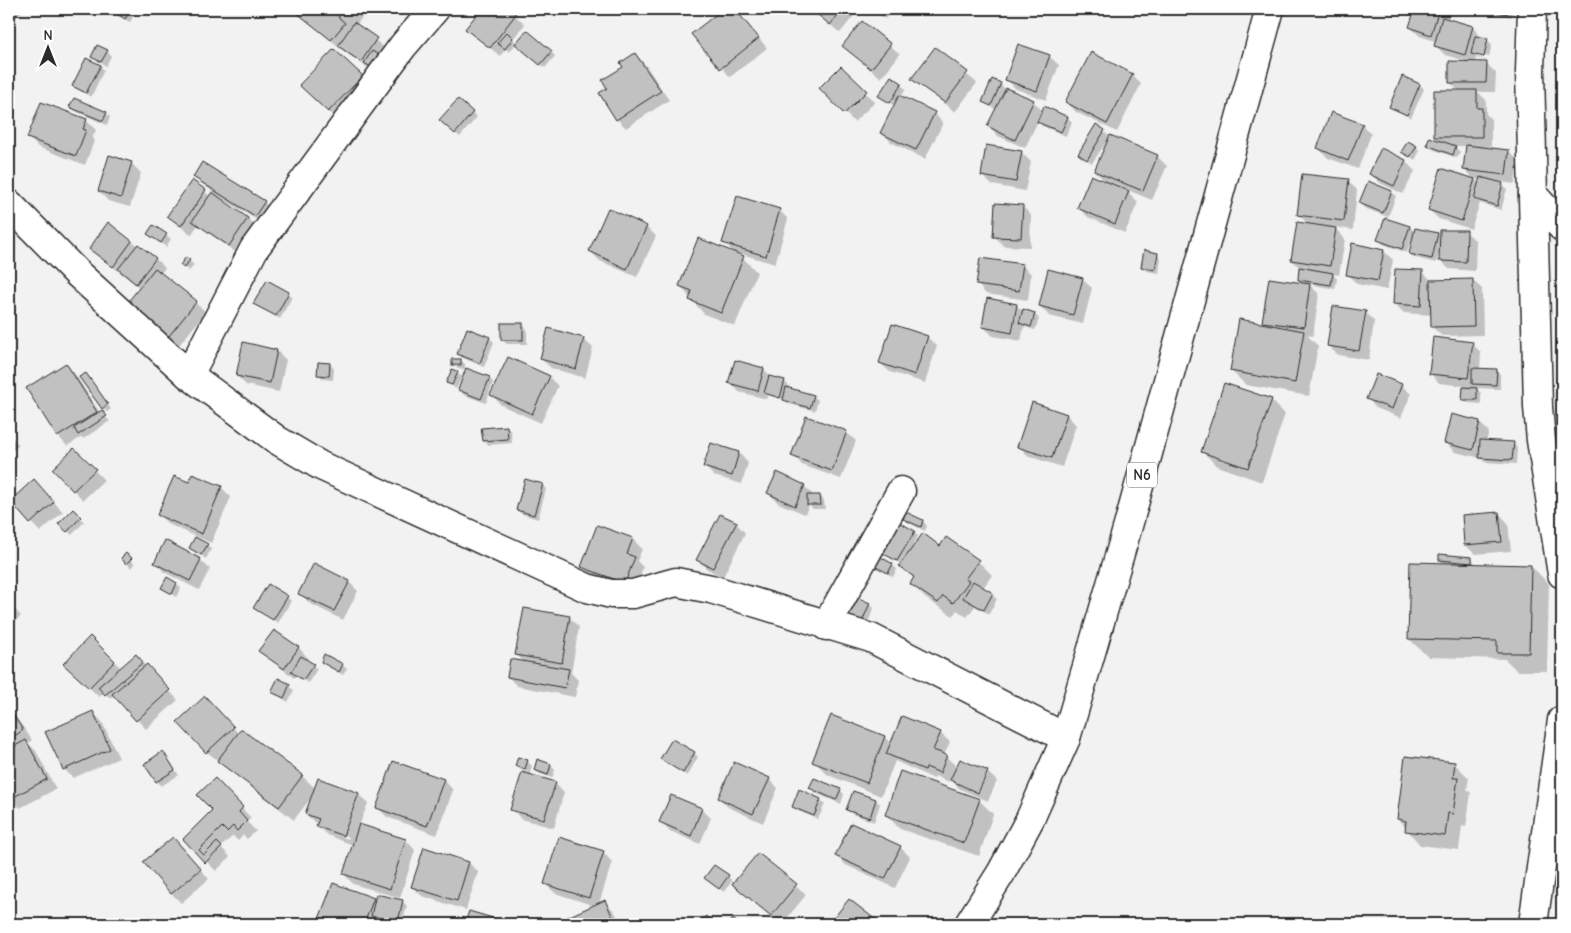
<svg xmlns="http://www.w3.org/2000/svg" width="1571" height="933" font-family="'Comic Neue',sans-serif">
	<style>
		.shadow { fill: #0003; fill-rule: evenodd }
		.building { fill: #c1c1c1; stroke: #2b2b2b }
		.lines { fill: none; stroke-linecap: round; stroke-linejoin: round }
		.street-casing { stroke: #2b2b2b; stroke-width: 31 }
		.highway-casing { stroke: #2b2b2b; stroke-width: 31 }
		.street { stroke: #fff; stroke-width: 28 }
		.highway { stroke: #fff; stroke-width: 28 }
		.labels { text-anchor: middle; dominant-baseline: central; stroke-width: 4; stroke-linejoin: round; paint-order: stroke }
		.shield { fill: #fff; stroke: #6b6b6b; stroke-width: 1 }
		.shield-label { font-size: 15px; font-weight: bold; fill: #2b2b2b }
	</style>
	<rect width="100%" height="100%" fill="#f2f2f2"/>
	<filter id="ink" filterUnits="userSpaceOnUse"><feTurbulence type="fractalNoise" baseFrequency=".02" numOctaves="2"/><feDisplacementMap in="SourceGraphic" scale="10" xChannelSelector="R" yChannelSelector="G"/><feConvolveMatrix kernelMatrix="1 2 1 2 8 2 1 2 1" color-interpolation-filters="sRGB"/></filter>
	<g filter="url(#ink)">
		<!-- shadow -->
		<g class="shadow">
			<path d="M9 9H23L13 21 9 17Z"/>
			<path d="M116 9H130L135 14 130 22 118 16 114 11Z"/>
			<path d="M293 9H369L356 25 385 48 371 70 349 55Z"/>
			<path d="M482 9H507L525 24 513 39 517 43 551 52 555 56 545 68 516 43 510 52 506 49 500 56 467 29Z"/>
			<path d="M531 9H541L537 13Z"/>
			<path d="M725 9H735L767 48 730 77 693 34Z"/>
			<path d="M812 9H854L857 12 840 33Z"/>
			<path d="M873 9H893L885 19Z"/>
			<path d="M1416 9H1444L1450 15 1448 20 1473 27 1482 38 1487 40 1492 44 1489 57 1477 54V57L1488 61 1476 58 1475 63H1486L1496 73 1495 92H1478L1486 100V114L1491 119V146L1483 148 1508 151 1518 160 1515 184 1501 182 1507 189 1501 210 1480 203 1471 229 1439 219 1429 210 1474 179 1464 170 1467 146H1454L1460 152 1457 158 1432 149 1428 145 1441 142 1435 137 1459 91 1450 82 1470 62 1445 55 1436 46 1437 42 1420 36 1410 27ZM1474 179 1481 180 1480 184Z"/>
			<path d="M1485 9H1511L1513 11 1511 17 1488 12Z"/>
			<path d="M862 23 900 54 881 78 844 46Z"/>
			<path d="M935 49 977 83 955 112 913 78Z"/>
			<path d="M334 50 372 87 338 121 310 94Z"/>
			<path d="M107 51 111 56 106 66 93 57Z"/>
			<path d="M635 54 645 64 669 100 626 128 617 119 609 88Z"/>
			<path d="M1049 56 1059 65 1046 100 1016 89 1007 80Z"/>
			<path d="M100 66 104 70 91 97 73 86Z"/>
			<path d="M841 68 875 102 854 122 821 88Z"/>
			<path d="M1132 75 1141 84 1117 132 1076 112 1067 102Z"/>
			<path d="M891 78 906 89 901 97 934 113 943 123 925 159 891 142 882 132 895 106 880 96Z"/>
			<path d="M1000 84 1006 90 1033 101 1043 111 1044 107 1068 118 1072 122 1066 136 1042 126 1038 121 1025 148 998 136 989 126 997 110 983 102Z"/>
			<path d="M1420 85 1424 89 1411 118 1390 107Z"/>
			<path d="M458 101 477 117 460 137 446 125Z"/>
			<path d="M71 106 106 113 110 117 107 125 75 111Z"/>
			<path d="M86 120 96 130 92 138 94 141 85 165 38 147 29 138Z"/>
			<path d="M1362 125 1371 134 1358 169 1328 158 1318 148Z"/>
			<path d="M1097 126 1109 136 1157 156 1167 166 1152 200 1125 189 1138 202 1125 233 1088 217 1078 207 1107 183 1095 171 1110 137 1092 163 1084 158Z"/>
			<path d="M1416 147 1420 151 1415 160 1403 152Z"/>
			<path d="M1382 150 1405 161 1415 171 1403 194 1380 183 1370 173Z"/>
			<path d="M1021 152 1031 162 1025 191 992 185 982 176Z"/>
			<path d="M110 157 132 164 141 173 130 207 108 201 99 191Z"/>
			<path d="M194 177 264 202 274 211 265 225 218 196 217 198 248 218 257 228 238 254 198 225 191 235 168 216 192 182 210 196 213 192Z"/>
			<path d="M1348 181 1357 190 1353 230 1334 227 1345 239 1339 275 1333 274 1337 279 1335 289 1309 284 1319 294 1313 336 1307 335 1318 346 1309 396 1246 385 1231 371 1268 326 1264 321 1304 284 1299 279 1300 268 1292 260 1309 225 1299 215Z"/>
			<path d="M1391 192 1396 196 1388 217 1364 208 1360 203Z"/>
			<path d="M1022 206 1031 215 1030 247 1004 246 994 236Z"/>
			<path d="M779 210 788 219 775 264 738 253 757 272 735 326 704 314 680 286 736 255 724 242Z"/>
			<path d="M109 224 156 259 165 268 160 274 206 312 175 350 134 317 140 288 90 249Z"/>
			<path d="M646 227 656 236 637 277 600 261 590 251Z"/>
			<path d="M1410 227 1415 232 1437 234 1441 238 1466 232 1476 241 1475 271 1449 269 1440 260V251L1436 263 1415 258 1410 254 1413 239 1412 238 1407 253 1383 244 1379 240Z"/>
			<path d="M148 234 166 235 171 239 166 247Z"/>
			<path d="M1384 251 1393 260 1387 290 1357 284 1347 274Z"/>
			<path d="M1157 254 1161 258 1159 273 1147 271 1142 267Z"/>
			<path d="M189 261 194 265 189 271 182 265Z"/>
			<path d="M1022 265 1031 274 1028 300 986 294 977 284Z"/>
			<path d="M1423 272 1432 281 1472 280 1482 289 1483 335 1442 336 1432 327V315L1404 313 1394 303Z"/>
			<path d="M1082 279 1092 288 1083 324 1049 316 1040 306Z"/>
			<path d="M288 293 292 297 280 319 255 303Z"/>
			<path d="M1016 305 1024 312 1035 314 1039 319 1035 330 1024 327 1021 341 993 336 983 326Z"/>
			<path d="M1365 312 1374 321 1369 360 1338 355 1328 346Z"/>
			<path d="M522 324 527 329V344H507L502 340Z"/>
			<path d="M927 337 937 346 925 383 890 372 880 363Z"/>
			<path d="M489 338 494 342 484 367 463 358 458 354Z"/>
			<path d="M583 339 593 348 585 378 551 368 541 359Z"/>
			<path d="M1472 343 1481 353 1480 369 1496 370 1500 374V389L1476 388 1481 393V404L1468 403 1463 399 1464 386 1439 383 1430 373Z"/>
			<path d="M244 344 277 351 286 360 279 392 246 385 237 376Z"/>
			<path d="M461 360 465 364V369H458L454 364Z"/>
			<path d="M736 361 764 369 772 378 784 381 789 386 788 389 813 396 818 400 815 411 789 404 785 400 768 395 767 399 739 392 730 382Z"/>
			<path d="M320 363 330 364 334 369 333 380 323 379 319 374Z"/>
			<path d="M66 365 75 374 100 413 110 421 83 439 82 437 67 446 58 436 28 389Z"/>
			<path d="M457 373 462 377 456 389 448 383Z"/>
			<path d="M549 377 558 386 541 423 501 405 492 395Z"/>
			<path d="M489 378 493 382 486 403 464 395 460 390Z"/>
			<path d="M90 379 111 409 107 412 103 408Z"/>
			<path d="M1401 385 1411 394 1401 418 1376 408 1367 398Z"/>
			<path d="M1271 400 1285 414 1262 482 1217 466 1203 452Z"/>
			<path d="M1067 415 1076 425 1062 467 1028 456 1019 446Z"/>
			<path d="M1479 422 1489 432 1486 442 1513 443 1517 448 1516 464 1484 462 1481 458 1455 452 1446 443Z"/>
			<path d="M506 427 511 431 512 443 489 445 484 441Z"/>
			<path d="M846 432 856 441 841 479 802 465 793 455Z"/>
			<path d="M9 434 19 445 9 454Z"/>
			<path d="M712 445 739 453 748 463 742 484 714 476 705 467Z"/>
			<path d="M74 449 104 480 83 500 53 469Z"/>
			<path d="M189 484 221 487 231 497 211 543 168 524 159 515Z"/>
			<path d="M9 485 18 496 43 490 63 512 40 532 17 507 9 515Z"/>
			<path d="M542 485 546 489 538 519 522 514 517 510Z"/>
			<path d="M804 486 814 496H820L824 500 825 509H813L809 505 805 514 778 503 769 493Z"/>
			<path d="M73 510 84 522 72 535 60 524Z"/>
			<path d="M1499 513 1508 523 1511 551 1475 554 1465 545Z"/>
			<path d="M906 514 923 521 927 526 925 531 909 523 904 519Z"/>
			<path d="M736 523 745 533 723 577 707 569 698 559Z"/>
			<path d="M598 526 633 539 642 549 637 561 643 567 635 591 592 576 583 566Z"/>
			<path d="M914 532 918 536 912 547 913 548 978 561 992 575 983 588 997 599 989 614 975 606 967 617 957 610 953 616 925 598 911 583 914 579 902 565 883 553Z"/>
			<path d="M207 545 211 549 206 559 191 548Z"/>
			<path d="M126 554 135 564 131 568 123 558Z"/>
			<path d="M1472 558 1476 565 1531 566 1549 584 1547 671H1517L1505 659 1428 657 1409 639 1444 564 1440 560Z"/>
			<path d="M200 560 210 569 199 590 164 572 155 562Z"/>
			<path d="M892 565 897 569 893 577 875 566Z"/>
			<path d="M349 582 358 591 343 620 309 603 300 593Z"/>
			<path d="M176 584 181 588 176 597 163 588Z"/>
			<path d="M287 597 291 601 278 623 255 608Z"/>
			<path d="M9 603 21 616 9 627Z"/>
			<path d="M869 604 874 608 866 627 851 621Z"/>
			<path d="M569 617 579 627 571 673 578 680 575 697 517 686 508 677 524 662 517 655Z"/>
			<path d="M274 631 299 648 308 658 306 661 317 669 308 683 296 675 294 678 260 651Z"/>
			<path d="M90 638 121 668 140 660 178 700 146 729 114 695 110 698 104 692 99 697 65 664Z"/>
			<path d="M322 662 342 665 347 669 343 675Z"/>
			<path d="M278 680 294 690 288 702 273 692Z"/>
			<path d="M9 707 32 740 28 743 36 751 56 789 20 808 9 794Z"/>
			<path d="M214 707 239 734 302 776 316 789 358 794 368 803 359 826 406 840 415 850 400 898 353 884 344 874 353 845 327 835 306 814 313 795 294 820 207 752ZM328 828 349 837 348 839 328 831Z"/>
			<path d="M93 712 102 722 119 758 73 778 64 769Z"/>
			<path d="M831 716 885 737 892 744 940 733 950 742 944 755 957 767 987 772 997 781 988 801 960 789 950 779 949 782 935 776 934 779 895 761 881 796 828 775 814 761Z"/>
			<path d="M163 753 179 775 161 786 157 781Z"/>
			<path d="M694 753 698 757 687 776 661 759Z"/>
			<path d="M527 761 532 766 530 773 521 770 517 766Z"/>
			<path d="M394 763 444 780 453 790 437 835 387 817 378 808Z"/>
			<path d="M1455 764 1469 778 1467 789 1471 793 1466 827 1462 826 1459 850 1420 845 1398 819Z"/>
			<path d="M551 765 555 770 552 778 540 774 535 770Z"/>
			<path d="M769 779 778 788 763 823 728 807 719 798Z"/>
			<path d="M215 780 251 818 247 822 256 831 247 839 243 835 238 841 233 836 221 847 230 857 216 871 184 839 214 810Z"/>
			<path d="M555 783 564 792 554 828 521 819 512 809Z"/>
			<path d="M811 788 840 790 844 794 841 804 815 793Z"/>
			<path d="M820 800 825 804 818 819 798 811 794 806Z"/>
			<path d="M876 800 880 804 874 822 852 814 848 810Z"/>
			<path d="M979 800 993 814 979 856 900 829 886 815Z"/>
			<path d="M701 809 711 818 700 844 670 831 661 822Z"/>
			<path d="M851 824 900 847 910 857 895 888 846 865 836 856Z"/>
			<path d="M182 848 209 879 181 903 171 893Z"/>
			<path d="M603 852 612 862 599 904 605 902 614 911 621 924H566L564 919 595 906 555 893 545 884Z"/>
			<path d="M758 854 806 895 782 924 734 884Z"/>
			<path d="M469 863 478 872 466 910 422 896 412 887Z"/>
			<path d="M728 876 732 881 724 892 710 882Z"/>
			<path d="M333 884 376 901H402L407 906 402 924 378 921 376 924H318Z"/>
			<path d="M470 912 511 924H468Z"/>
		</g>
		<!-- building -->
		<g class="building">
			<path d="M114 9H131L125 19 113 11Z"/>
			<path d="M292 9H344L338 17 345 23 331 40Z"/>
			<path d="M481 9H509L516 14 490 48 465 29Z"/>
			<path d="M723 9H735L759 38 720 69 691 34Z"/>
			<path d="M811 9H843L830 25Z"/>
			<path d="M1415 9H1439L1431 35 1409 27Z"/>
			<path d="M1485 9H1508L1507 14Z"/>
			<path d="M1442 17 1473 26 1465 55 1434 46Z"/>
			<path d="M862 21 891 44 871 69 842 46Z"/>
			<path d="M354 22 377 38 361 62 338 46Z"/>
			<path d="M527 30 552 51 540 65 515 44Z"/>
			<path d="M507 32 513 38 505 49 497 43Z"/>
			<path d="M1475 36 1488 38 1484 57 1471 54Z"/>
			<path d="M1018 44 1050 55 1037 91 1005 80Z"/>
			<path d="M97 45 108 50 101 62 91 57Z"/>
			<path d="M935 47 968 72 945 103 911 79Z"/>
			<path d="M334 49 363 76 328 112 299 85Z"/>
			<path d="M372 51 379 55 371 67 364 63Z"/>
			<path d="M1091 52 1133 74 1107 124 1065 102Z"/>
			<path d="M635 53 661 91 616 120 599 93 607 88 602 80 623 67 620 63Z"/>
			<path d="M86 58 101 65 86 93 72 86Z"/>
			<path d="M1449 61 1487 62 1486 83H1449Z"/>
			<path d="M841 66 867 91 844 114 819 88Z"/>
			<path d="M891 76 902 83 890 103 878 96Z"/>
			<path d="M1402 76 1420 84 1407 115 1389 107Z"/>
			<path d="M992 79 1001 83 991 106 982 102Z"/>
			<path d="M1006 88 1034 100 1015 140 987 126Z"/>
			<path d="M1434 90H1477V108H1482V137H1434Z"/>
			<path d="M899 95 935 112 916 150 880 133Z"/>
			<path d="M74 98 107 112 103 121 69 107Z"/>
			<path d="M458 99 473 112 455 134 439 120Z"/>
			<path d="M41 102 87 119 83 129 86 130 76 156 27 138Z"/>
			<path d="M1044 106 1068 117 1061 132 1037 122Z"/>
			<path d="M1331 112 1363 124 1348 161 1317 148Z"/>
			<path d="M1096 124 1105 130 1087 160 1078 154Z"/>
			<path d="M1110 135 1158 155 1143 191 1094 171Z"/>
			<path d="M1429 137 1456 146 1453 155 1427 145Z"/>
			<path d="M1408 141 1417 146 1410 157 1401 152Z"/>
			<path d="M986 145 1022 151 1016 182 981 176Z"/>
			<path d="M1466 145 1509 150 1506 175 1463 170Z"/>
			<path d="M1381 148 1406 160 1394 186 1369 174Z"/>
			<path d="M109 155 132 162 121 198 98 191Z"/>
			<path d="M202 162 265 201 255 216 193 177Z"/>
			<path d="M1441 168 1475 179 1462 221 1428 210Z"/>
			<path d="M1302 174 1349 179 1344 221 1297 215Z"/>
			<path d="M1091 175 1129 191 1115 224 1077 208Z"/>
			<path d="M1480 177 1503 183 1497 206 1474 199Z"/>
			<path d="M192 180 206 190 181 226 167 216Z"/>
			<path d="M1368 181 1392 191 1383 213 1359 203Z"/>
			<path d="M212 192 248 218 229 246 192 221Z"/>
			<path d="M737 196 780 209 766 256 722 243Z"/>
			<path d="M995 203 1023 205 1021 238 993 237Z"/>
			<path d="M608 208 647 226 627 269 589 251Z"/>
			<path d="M1385 218 1410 226 1402 249 1377 240Z"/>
			<path d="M108 222 132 241 113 267 89 249Z"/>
			<path d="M1297 222 1336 228 1330 266 1291 260Z"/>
			<path d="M153 225 167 234 161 243 147 234Z"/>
			<path d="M1415 228 1438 233 1432 259 1409 254Z"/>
			<path d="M1440 230H1467L1466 262 1439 261Z"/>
			<path d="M698 238 744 256 721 313 689 300 692 291 679 286Z"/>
			<path d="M1352 243 1384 250 1378 281 1346 275Z"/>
			<path d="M138 244 156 258 136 284 118 269Z"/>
			<path d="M1144 250 1158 253 1155 270 1141 267Z"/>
			<path d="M186 257 190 260 184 268 180 265Z"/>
			<path d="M980 258 1023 264 1019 291 976 285Z"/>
			<path d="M1299 267 1333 273 1331 285 1298 280Z"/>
			<path d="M155 268 197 301 165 341 123 308Z"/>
			<path d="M1048 269 1083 278 1073 315 1039 306Z"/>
			<path d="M1395 269 1423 270 1421 306 1393 304Z"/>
			<path d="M1269 278 1310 284 1304 327 1262 322Z"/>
			<path d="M1473 279 1474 326 1431 327 1430 280Z"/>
			<path d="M267 280 289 292 276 316 253 304Z"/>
			<path d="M987 298 1017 304 1012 333 982 327Z"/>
			<path d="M1333 306 1366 311 1359 351 1327 346Z"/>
			<path d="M1023 309 1035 313 1031 327 1019 323Z"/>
			<path d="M1239 319 1304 331 1295 383 1230 371Z"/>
			<rect x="501" y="323" width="22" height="17"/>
			<path d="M892 324 928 336 915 375 879 363Z"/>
			<path d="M467 328 490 337 480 363 457 354Z"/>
			<path d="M548 328 584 338 576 369 540 359Z"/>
			<path d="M1433 337 1473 342 1468 378 1429 374Z"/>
			<path d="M243 342 277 350 270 383 236 376Z"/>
			<path d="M508 357 550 376 532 414 490 395Z"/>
			<rect x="452" y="359" width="9" height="6"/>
			<path d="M735 360 764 368 758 391 728 383Z"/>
			<path d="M318 362 330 363 329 376 317 375Z"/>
			<path d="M66 363 97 412 57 437 26 388Z"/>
			<path d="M466 368 490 377 481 399 458 390Z"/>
			<path d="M1472 368 1497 369 1496 385 1472 384Z"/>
			<path d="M452 369 458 372 452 385 446 383Z"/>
			<path d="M86 373 108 404 102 409 79 377Z"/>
			<path d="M1376 374 1402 384 1392 409 1366 399Z"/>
			<path d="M769 376 785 380 780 398 764 393Z"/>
			<path d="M1224 383 1272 399 1248 468 1201 452Z"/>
			<path d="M786 387 814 395 810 408 783 400Z"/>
			<path d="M1463 387 1477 388V400H1462Z"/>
			<path d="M1032 402 1067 414 1052 458 1017 447Z"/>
			<path d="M102 410 107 416 78 435 74 428Z"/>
			<path d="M1451 414 1480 421 1473 450 1444 443Z"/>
			<path d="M806 416 847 431 832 471 791 456Z"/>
			<path d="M507 426 508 439 483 441 481 428Z"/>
			<path d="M1480 440 1514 442 1512 460 1479 458Z"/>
			<path d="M711 443 739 452 732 476 703 467Z"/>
			<path d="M74 448 96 469 73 491 52 469Z"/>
			<path d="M777 472 805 485 795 506 767 493Z"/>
			<path d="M192 474 222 486 202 534 157 515 174 476 189 482Z"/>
			<path d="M34 479 54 502 30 524 10 501Z"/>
			<path d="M525 479 543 484 534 515 516 510Z"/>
			<path d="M9 484 15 492 9 497Z"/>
			<path d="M807 495H820L821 505H807Z"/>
			<path d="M73 509 81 517 67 532 58 524Z"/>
			<path d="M906 512 923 520 921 527 903 519Z"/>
			<path d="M1499 512 1502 542 1464 545 1462 515Z"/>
			<path d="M720 514 737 522 713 568 696 560Z"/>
			<path d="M899 522 915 531 897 561 882 553Z"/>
			<path d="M597 525 633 538 627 554 635 557 625 583 581 567Z"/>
			<path d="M923 533 940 546 946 537 979 560 965 579 969 581 953 603 943 596 938 603 910 584 914 577 899 566Z"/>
			<path d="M195 537 208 544 201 555 189 548Z"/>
			<path d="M165 540 201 559 190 581 154 563Z"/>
			<path d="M126 553 132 558 126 564 121 558Z"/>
			<path d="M1439 554 1472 557V563L1439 560Z"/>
			<path d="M879 556 893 564 888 573 874 566Z"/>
			<path d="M1410 562 1531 565 1529 653H1497V641L1408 639Z"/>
			<path d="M314 563 350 581 334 611 298 594Z"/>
			<path d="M167 577 177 583 172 594 161 588Z"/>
			<path d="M973 581 993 593 984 610 963 598Z"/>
			<path d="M268 584 288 596 273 620 253 608Z"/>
			<path d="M854 596 870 603 861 624 846 617Z"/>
			<path d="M524 608 570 616 562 663 515 655Z"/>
			<path d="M274 630 299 647 284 669 258 651Z"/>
			<path d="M90 636 115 661 89 688 63 664Z"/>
			<path d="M136 654 143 662 105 695 98 687Z"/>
			<path d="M324 654 343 664 339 672 321 662Z"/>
			<path d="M301 656 314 664 303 680 291 672Z"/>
			<path d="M510 659 569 669 565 688 507 677Z"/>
			<path d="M147 664 170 690 136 721 112 694Z"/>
			<path d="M278 678 290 684 284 698 271 692Z"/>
			<path d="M205 696 234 727 206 753 177 722Z"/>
			<path d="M9 709 23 730 9 740Z"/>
			<path d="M93 711 110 749 63 770 45 732Z"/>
			<path d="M831 715 885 736 867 783 812 762Z"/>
			<path d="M902 716 941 732 933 750 947 755 940 773 926 767 925 770 886 754Z"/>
			<path d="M241 729 303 775 279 807 217 761Z"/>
			<path d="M672 739 695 752 683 773 660 759Z"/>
			<path d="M26 740 47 779 10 799 9 749Z"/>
			<path d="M163 751 175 770 156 782 144 764Z"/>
			<path d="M1405 756 1455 762 1453 778H1458L1453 814 1448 813 1445 836 1405 831 1406 821 1397 819Z"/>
			<path d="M518 757 528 760 525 769 515 766Z"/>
			<path d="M537 759 551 764 548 775 534 770Z"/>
			<path d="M960 759 988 771 978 793 950 780Z"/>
			<path d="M393 761 444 779 427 826 376 808Z"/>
			<path d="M734 762 770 778 753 814 718 798Z"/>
			<path d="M900 771 980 799 964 843 885 815Z"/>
			<path d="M522 772 556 782 544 819 510 810Z"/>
			<path d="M215 778 243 807 239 812 247 821 237 831 233 826 227 832 222 827 199 850 204 855 217 842 222 847 205 863 183 839 212 810 197 795Z"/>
			<path d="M318 778 359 793 343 836 316 826 319 819 305 814Z"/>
			<path d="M814 778 841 789 836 800 809 788Z"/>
			<path d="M799 789 821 799 814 816 792 807Z"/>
			<path d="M853 791 876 799 870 818 846 810Z"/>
			<path d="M671 795 702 808 691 836 659 822Z"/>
			<path d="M851 823 901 846 885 879 835 856Z"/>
			<path d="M359 824 406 839 390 889 343 874Z"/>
			<path d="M173 837 201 869 171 894 143 862Z"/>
			<path d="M559 837 604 851 589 898 544 884Z"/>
			<path d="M424 847 469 862 457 901 411 887Z"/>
			<path d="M758 853 797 884 771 916 732 884Z"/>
			<path d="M714 865 729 875 719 889 704 878Z"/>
			<path d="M333 883 374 898 364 924H317Z"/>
			<path d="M376 894 403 900 398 922 371 916Z"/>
			<path d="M849 899 881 924H829Z"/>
			<path d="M605 900 614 920 604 924H565L563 919Z"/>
			<path d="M469 911 513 924 465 923Z"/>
			<path d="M706 916 713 924H696Z"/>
			<path d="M733 919 739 924H728Z"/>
		</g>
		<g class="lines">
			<defs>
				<g id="street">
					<path d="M435 9 403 46 254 249 189 375 277 440 321 466 587 588 611 594H633L676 582 711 589 871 638 1066 738"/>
					<path d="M1532 9 1530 71 1538 407 1541 440 1562 574"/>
					<path d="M1533 195 1562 227"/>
					<path d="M9 204 78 274 189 375"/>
					<path d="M826 626 901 491"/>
					<path d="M1533 924 1562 720"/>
				</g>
				<path id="highway" d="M969 924 1001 873 1030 819 1066 738 1128 526 1270 9"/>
			</defs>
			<!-- street casing -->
			<use href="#street" class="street-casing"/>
			<!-- highway casing -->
			<use href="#highway" class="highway-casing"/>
			<!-- street -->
			<use href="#street" class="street"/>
			<!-- highway -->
			<use href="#highway" class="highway"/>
		</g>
	</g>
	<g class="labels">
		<!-- shield labels -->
		<rect class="shield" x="1127" y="462.5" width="30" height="25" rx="4"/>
		<g class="shield-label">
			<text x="1142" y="475">N6</text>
		</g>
	</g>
	<!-- margin -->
	<rect width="1571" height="933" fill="none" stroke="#fff" stroke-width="30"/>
	<rect x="15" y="15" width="1541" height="903" fill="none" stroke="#2b2b2b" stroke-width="2" filter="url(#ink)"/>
	<!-- north arrow -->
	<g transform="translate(48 48)" stroke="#ffffff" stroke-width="4" paint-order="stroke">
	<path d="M0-4L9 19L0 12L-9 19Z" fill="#2b2b2b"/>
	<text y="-8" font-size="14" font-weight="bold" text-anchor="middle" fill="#2b2b2b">N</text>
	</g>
</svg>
